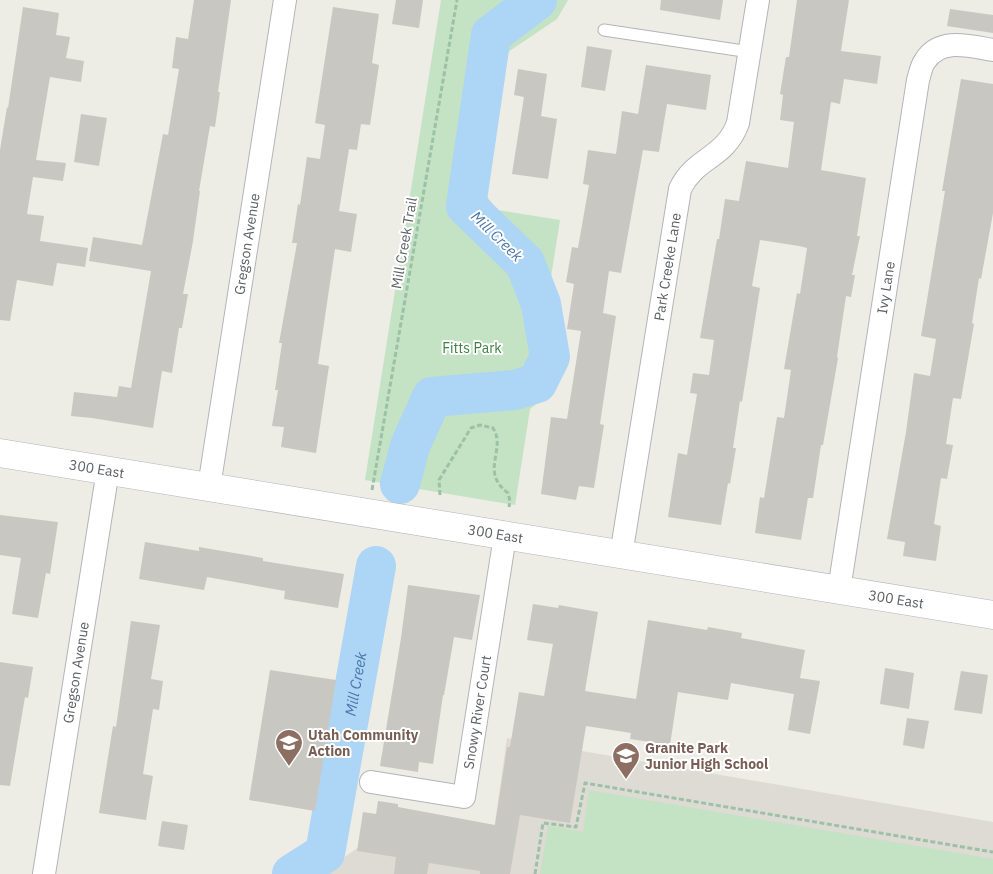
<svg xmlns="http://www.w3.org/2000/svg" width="993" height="874" font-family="'IBM Plex Sans',sans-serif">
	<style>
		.education { fill: #dddbd3 }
		.green { fill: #c4e2c4 }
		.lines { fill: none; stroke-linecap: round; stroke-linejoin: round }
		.river { stroke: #acd5f6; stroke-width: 40 }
		.building { fill: #c9c7c2 }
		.service-casing { stroke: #b2b5b8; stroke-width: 13 }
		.minor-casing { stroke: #b2b5b8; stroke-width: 24 }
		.tertiary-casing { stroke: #b2b5b8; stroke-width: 29 }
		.path { stroke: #9cc1a7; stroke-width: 3; stroke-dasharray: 5 2.5; stroke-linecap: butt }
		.service { stroke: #fff; stroke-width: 11 }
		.minor { stroke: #fff; stroke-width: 22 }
		.tertiary { stroke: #fff; stroke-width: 28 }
		.labels { text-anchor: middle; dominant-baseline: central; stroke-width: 4; stroke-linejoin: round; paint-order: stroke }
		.street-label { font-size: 14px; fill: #5d6064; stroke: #fff }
		.park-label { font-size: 14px; fill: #3e8142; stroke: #fff }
		.education-label { font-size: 14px; font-weight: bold; fill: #785e54; stroke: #fff; text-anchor: start }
		.water-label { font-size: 15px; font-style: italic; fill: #4b76a6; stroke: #fff }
	</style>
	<rect width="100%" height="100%" fill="#edece5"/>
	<!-- education -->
	<path class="education" d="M507 738 993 822V874H320L362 845 489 865Z"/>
	<!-- green -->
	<g class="green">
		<path d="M441 0H568L557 19 505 54 483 191 497 210 560 220 548 296 561 370 549 394 530 409 515 505 365 480Z"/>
		<path d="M589 790 993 859V874H540L548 826 583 832Z"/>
	</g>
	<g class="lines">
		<!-- river -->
		<g class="river">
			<path d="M400 484 410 446 432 397 515 390 537 383 550 357 541 304 525 263 466 206 491 35 537 0"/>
			<path id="s1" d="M292 874 325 853 376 566"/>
		</g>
	</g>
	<!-- building -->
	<g class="building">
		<path d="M194 0H231L218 92H220L215 127 210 126 199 191H200L193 241 183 294H188L182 328H179L172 373 162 371 153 428 92 418 71 416 74 392 117 397 119 386 131 388 151 271 89 261 93 237 142 245 163 134 168 135 179 69 172 68 176 37 188 39Z"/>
		<path d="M396 0H423L419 28 392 24Z"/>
		<path d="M661 0H723L720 20 660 10Z"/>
		<path d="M797 0H849L841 51 881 56 877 84 844 79 840 104 831 102 821 170 866 178 857 236H860L852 275H855L851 297 846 296 837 357 838 358 823 445H821L813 498H808L801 540 755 533 760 497 764 498 777 417 784 418 791 370 784 369 797 293 800 294 807 248 799 246 760 240 752 286 760 288 742 402 740 401 733 448H736L730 484 728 483 721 525 668 517 678 453 687 455 697 394 690 393 693 373 709 375 714 340 700 338 717 239H719L725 199 739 201 746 161 788 168 794 122 780 120 783 95 780 94 786 57H789Z"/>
		<path d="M23 7 59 13 56 35 70 37 66 58 84 61 81 82 50 77 36 160 66 163 63 181 33 177 27 214 44 216 40 241 88 248 85 267 57 263 53 286 17 280 10 321 0 320V150L7 107 8 108Z"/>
		<path d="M333 7 379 14 372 63 379 65 370 125 361 124 357 150 349 149 339 211 357 214 351 252 335 249 318 364 329 366 316 453 281 447 284 427 272 426 278 390H275L282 343H279L297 243H292L298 204 300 205 307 157 320 159 325 125 315 123Z"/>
		<path d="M950 9 993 15V33L947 26Z"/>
		<path d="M587 46 612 50 605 91 581 87Z"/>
		<path d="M646 65 711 75 706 110 667 104 659 152 643 150 621 273 609 271 603 313 616 316 600 424 604 425 594 488 579 486 576 500 541 494 551 417 567 419 581 331 567 329 574 284 566 282 572 247 578 248 589 185 583 184 588 150 616 154 622 111 638 114Z"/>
		<path d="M518 69 547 74 541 116 557 119 548 179 512 174 524 97 514 95Z"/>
		<path d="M961 79 993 84V213L981 279 979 278 972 323 974 324 961 399 953 398 946 444 953 445 947 479 941 478 934 524 941 526 936 561 903 556 905 542 887 539 906 432 914 373 930 376 936 339 921 336 945 191H942Z"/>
		<path d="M81 114 107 118 99 166 74 162Z"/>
		<path d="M0 515 58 522 50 574 46 573 38 618 12 614 21 558 0 555Z"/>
		<path d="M145 542 199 551V547L263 558V561L344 574 338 608 284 599 285 591 207 577 204 590 139 579Z"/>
		<path d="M408 585 480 595 472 640 454 637 444 695H443L433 764 419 762 418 772 380 766 401 638Z"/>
		<path d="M533 604 558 608 559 605 598 612 585 691 636 699 648 620 707 630 708 627 742 633 741 638 805 650 800 678 820 681 810 734 788 730 794 694 731 683 728 700 678 692 670 745 630 739 631 733 586 726 570 823 520 815 510 874H480V871L429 863 427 874H394L396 857 357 851 363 812 376 814 378 801 398 804V807L495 825 507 747H510L519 692 544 696 553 644 527 640Z"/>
		<path d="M131 621 160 625 151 679 163 681 159 710 153 709 143 774 153 776 146 820 99 813 113 726 116 727Z"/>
		<path d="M0 662 33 667 28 698 25 697 10 786 0 785Z"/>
		<path d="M885 668 914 673 909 709 880 704Z"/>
		<path d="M270 670 336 680 315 811 249 800Z"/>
		<path d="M961 671 988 675 982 714 954 710Z"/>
		<path d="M907 718 929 721 924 749 903 745Z"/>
		<path d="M162 821 188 825 184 850 158 846Z"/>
	</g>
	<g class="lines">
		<defs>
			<path id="service" d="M604 30 750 52"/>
			<g id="minor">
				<path id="s2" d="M209 487 285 0"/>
				<path id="s3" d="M621 555 680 189C695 157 725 159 738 123L758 0"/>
				<path id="s4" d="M839 590 918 80C920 74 921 66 925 61 940 37 969 46 993 50"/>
				<path id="s5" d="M371 782 464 797 505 536"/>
				<path id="s6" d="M44 874 108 470"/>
			</g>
			<g id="tertiary">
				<path id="s7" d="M0 453 993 615"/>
			</g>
		</defs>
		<!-- service casing -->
		<use href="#service" class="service-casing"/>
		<!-- minor casing -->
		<use href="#minor" class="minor-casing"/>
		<!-- tertiary casing -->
		<use href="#tertiary" class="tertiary-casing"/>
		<!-- path -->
		<g class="path">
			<path d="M372 490 457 0"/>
			<path d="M440 495 439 480 471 428 480 425 493 428C507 450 479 471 508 493L510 501 509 507"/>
			<path d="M535 874 543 823 576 827 585 783 993 852"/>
		</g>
		<!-- service -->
		<use href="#service" class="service"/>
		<!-- minor -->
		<use href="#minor" class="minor"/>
		<!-- tertiary -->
		<use href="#tertiary" class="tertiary"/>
	</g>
	<!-- icons -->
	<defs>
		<symbol id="school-pin" viewBox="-11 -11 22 30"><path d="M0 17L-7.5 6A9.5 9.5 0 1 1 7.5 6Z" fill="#8d6e63" stroke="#fff"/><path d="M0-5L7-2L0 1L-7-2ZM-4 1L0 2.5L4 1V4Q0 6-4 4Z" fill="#fff"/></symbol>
	</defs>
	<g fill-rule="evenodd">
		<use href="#school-pin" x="273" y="727" width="32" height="43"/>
		<use href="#school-pin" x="610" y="740" width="32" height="43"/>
	</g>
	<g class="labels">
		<!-- street labels -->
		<g class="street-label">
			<text stroke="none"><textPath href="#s2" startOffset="246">Gregson Avenue</textPath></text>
			<text transform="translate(404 243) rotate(-80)">Mill Creek Trail</text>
			<text stroke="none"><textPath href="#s3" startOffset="292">Park Creeke Lane</textPath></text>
			<text stroke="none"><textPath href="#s4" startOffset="306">Ivy Lane</textPath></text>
			<text stroke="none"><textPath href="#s7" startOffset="98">300 East</textPath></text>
			<text stroke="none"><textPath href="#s7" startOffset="502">300 East</textPath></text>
			<text stroke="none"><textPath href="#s7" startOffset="908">300 East</textPath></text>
			<text stroke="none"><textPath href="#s6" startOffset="204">Gregson Avenue</textPath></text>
			<text stroke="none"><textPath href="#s5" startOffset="180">Snowy River Court</textPath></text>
		</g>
		<!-- park labels -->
		<g class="park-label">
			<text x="472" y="348">Fitts Park</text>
		</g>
		<!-- education labels -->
		<g class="education-label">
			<text x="308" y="735">Utah Community<tspan x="308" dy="16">Action</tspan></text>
			<text x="645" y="748">Granite Park<tspan x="645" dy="16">Junior High School</tspan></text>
		</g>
		<!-- water labels -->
		<g class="water-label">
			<text transform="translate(497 236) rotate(44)">Mill Creek</text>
			<text stroke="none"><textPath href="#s1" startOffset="211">Mill Creek</textPath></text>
		</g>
	</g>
</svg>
